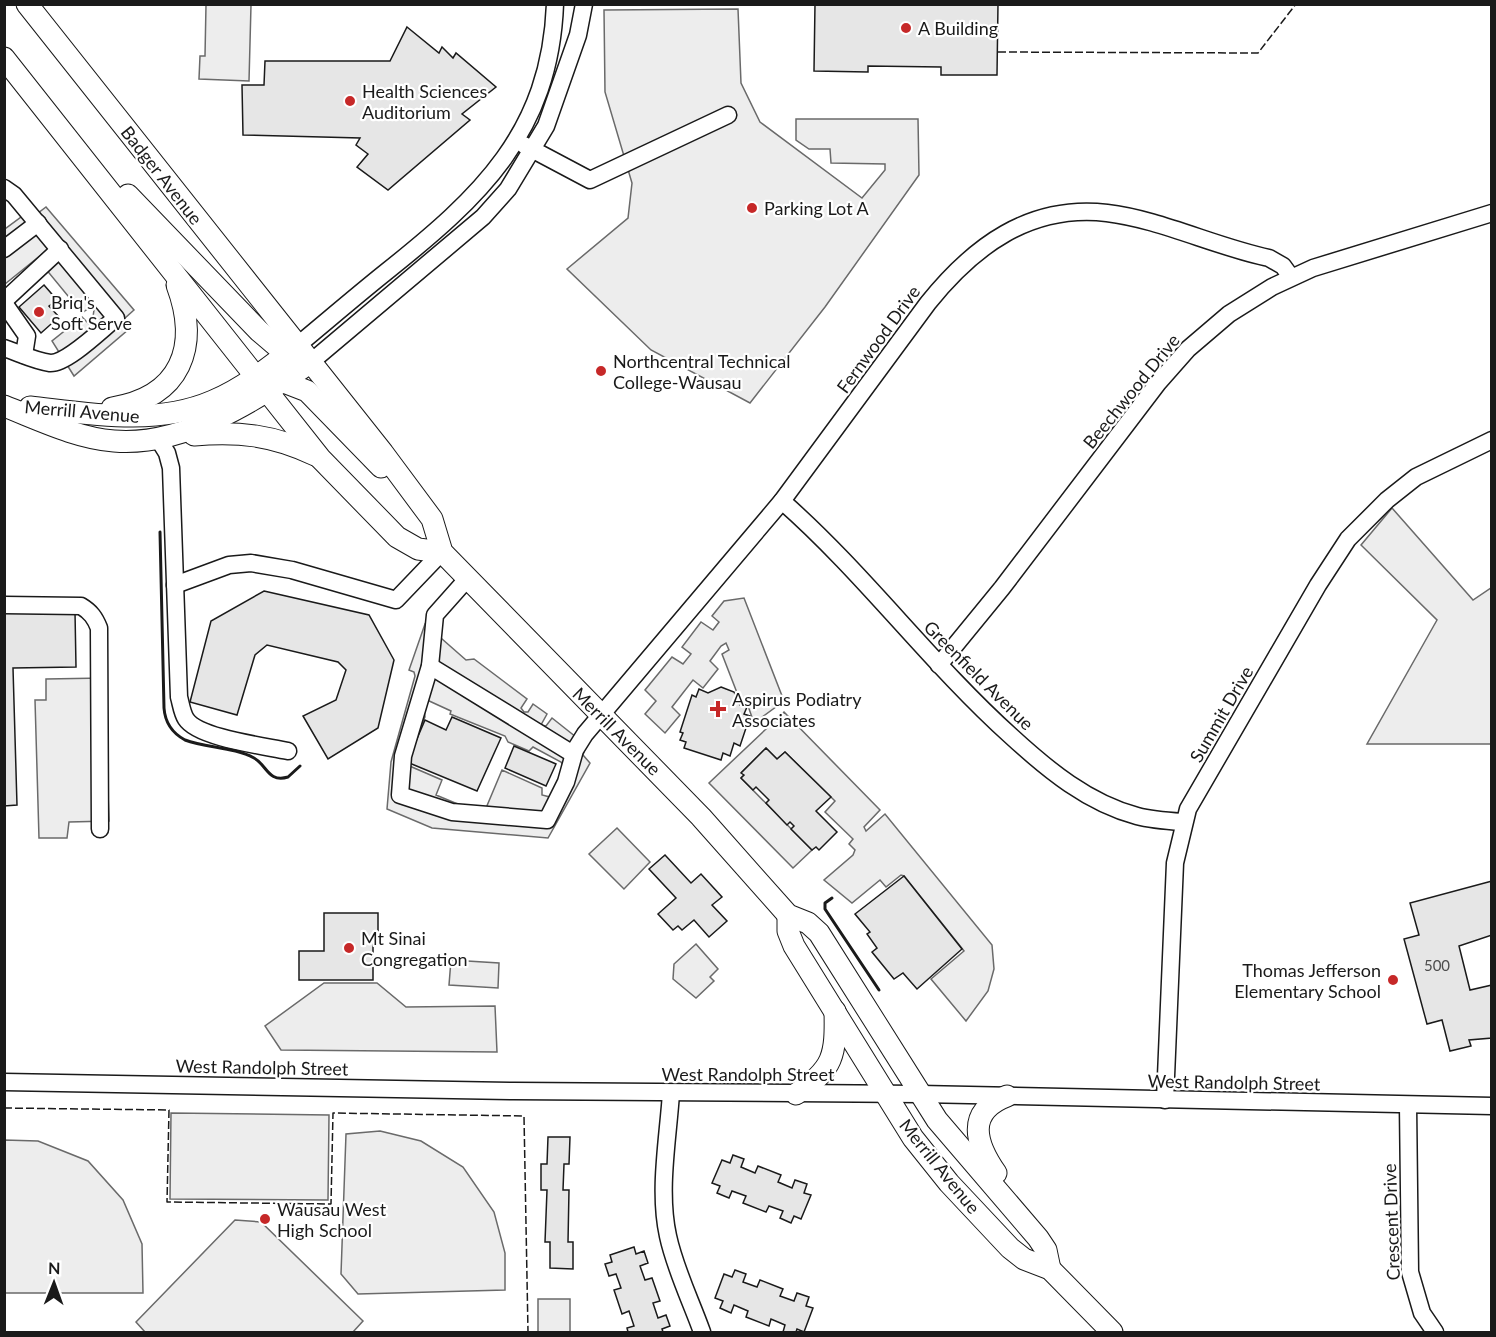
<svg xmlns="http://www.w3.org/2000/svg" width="1496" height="1337" font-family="Lato,sans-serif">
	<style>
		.built { fill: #ededed; stroke: #6a6a6a; stroke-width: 1.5; fill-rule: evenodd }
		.building { fill: #e6e6e6; stroke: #1a1a1a; stroke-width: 1.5 }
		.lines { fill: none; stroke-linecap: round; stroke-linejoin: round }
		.minor-casing { stroke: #1a1a1a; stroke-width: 19 }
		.major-casing { stroke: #1a1a1a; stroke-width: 23 }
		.minor { stroke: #fff; stroke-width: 16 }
		.major { stroke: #fff; stroke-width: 21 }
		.fence { stroke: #1a1a1a; stroke-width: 1.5; stroke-dasharray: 8 3; stroke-linecap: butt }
		.wall { stroke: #1a1a1a; stroke-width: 3 }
		.poi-dot { fill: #c62828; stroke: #fff; stroke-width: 2 }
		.labels { text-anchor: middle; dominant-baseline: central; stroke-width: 4.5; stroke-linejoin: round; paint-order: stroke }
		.number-label { font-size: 15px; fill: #4d4d4d }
		.poi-label { font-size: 18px; fill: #1a1a1a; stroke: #fff; text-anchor: start }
		.street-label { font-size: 18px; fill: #1a1a1a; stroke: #fff }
	</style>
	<rect width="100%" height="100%" fill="#fff"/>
	<!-- built -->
	<g class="built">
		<path d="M206 5H251L249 81 199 79 200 56H205Z"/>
		<path d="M738 9 741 83 760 122 862 198 885 170V164L831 163 830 149H809L796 140V119H918L919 175 825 307 750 403 651 350 567 269 628 218 632 183 605 92 604 10Z"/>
		<path d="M46 207 134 310 124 319 129 329 74 376 52 341 82 317 89 324 92 323 94 310 89 308 82 313 40 262 46 251 5 284V229L32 209 38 213Z"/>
		<path d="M1392 508 1473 600 1491 588V744H1367L1437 620 1361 545Z"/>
		<path d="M744 598 784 701 754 723 747 703H741L722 654 729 650 726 643 721 646 710 661 718 669 703 688 693 680 672 707 680 715 665 733 645 714 656 701 645 690 672 657 683 664 691 654 682 647 701 622 713 630 719 622 712 616 724 601Z"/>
		<path d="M425 624 466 660 474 659 527 699 521 708 524 712H528L533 704 547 714 541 725 546 726 552 718 586 745 583 755 590 763 548 838 432 828 387 809 391 762 415 676 414 672 409 670ZM427 700 451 711 450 714 505 736 508 742 529 751 533 747 561 762 564 766 550 797 542 795V788L502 770 486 808 472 810 436 795 442 780 405 764 425 717 424 709Z"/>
		<path d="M104 678 109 821 69 822 67 838H39L35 700H46V679Z"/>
		<path d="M784 712 880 810 864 827 866 831 885 814 992 945 994 969 988 991 966 1021 931 979 964 951 904 876 901 875 886 887 880 880 852 903 824 880 853 855 855 850 849 844 853 839 825 812 835 801 785 752 777 759 766 748 742 772 744 775 741 778 812 850 793 868 709 783Z"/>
		<path d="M617 828 650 862 624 889 589 854Z"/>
		<path d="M696 944 718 969 710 977 714 981 696 998 673 979 674 964Z"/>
		<path d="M451 960 499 963 498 988 449 985Z"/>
		<path d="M324 983H377L406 1007 495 1006 497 1052 281 1050 265 1026Z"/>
		<path d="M171 1113 329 1115 328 1200 170 1199Z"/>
		<path d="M380 1131 421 1141 463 1167 494 1212 505 1253V1290L358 1294 341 1274 346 1134Z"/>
		<path d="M4 1140 38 1141 88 1161 123 1200 142 1244 143 1293H5Z"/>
		<path d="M235 1220 261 1222 363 1321 353 1332H145L136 1322Z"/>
		<rect x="538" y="1299" width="32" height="33"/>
	</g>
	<!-- building -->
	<g class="building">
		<path d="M815 4H998L997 75H941V67L868 66V72L814 71Z"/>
		<path d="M407 27 439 53 442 47 453 58 456 53 496 87 462 114 470 120 388 190 357 167 368 154 356 145 360 138 243 135 242 85H264L265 61H390Z"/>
		<path d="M44 285 57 300 49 306 59 317 41 333 19 307Z"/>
		<path d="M264 591 369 615 394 660 378 728 328 759 303 716 336 700 346 670 338 662 267 645 255 655 237 715 190 702 211 621Z"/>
		<path d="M75 612 76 667 13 668 17 805 4 806V613Z"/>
		<path d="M721 687 734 692 740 705 747 707 744 714 750 716 740 746 734 743 730 756 723 753 721 760 684 748 686 742 680 740 683 733 680 732 692 695 696 697 699 689 708 693Z"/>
		<path d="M452 717 501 738 477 791 407 762 425 720 446 730Z"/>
		<path d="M514 746 556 764 546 786 505 768Z"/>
		<path d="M766 748 777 759 785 752 831 797 816 811 837 832 819 850 816 847 812 850 791 829 794 826 790 822 787 825 766 803 769 800 756 787 753 790 741 778 744 775 741 773Z"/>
		<path d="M665 855 691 883 701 874 722 897 712 905 727 921 709 937 694 920 682 930 678 926 673 930 658 914 676 898 649 869Z"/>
		<path d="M904 876 962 949 917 989 903 973 894 979 872 952 877 948 867 934 870 932 855 914Z"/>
		<path d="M1492 881V935L1459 946 1470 990 1492 985V1038L1469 1040 1471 1046 1450 1051 1442 1020 1427 1024 1404 939 1419 935 1410 903Z"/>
		<path d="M324 913H378V944H373V980H299V951H324Z"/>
		<path d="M548 1137H570L569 1164H564L563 1190H569L568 1242H573V1269L550 1268V1242H545L547 1190H541V1164H547Z"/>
		<path d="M733 1155 744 1159 741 1167 755 1173 758 1166 781 1175 778 1182 792 1188 795 1180 807 1184 804 1193 811 1195 801 1219 794 1216 791 1223 780 1218 783 1211 769 1206 766 1212 743 1203 746 1196 732 1191 729 1198 717 1193 720 1186 712 1183 722 1160 730 1163Z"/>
		<path d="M634 1247 636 1254 644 1251 648 1263 640 1266 645 1280 652 1278 660 1301 653 1303 658 1318 666 1315 670 1326 662 1329 663 1332H628L627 1328 634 1326 629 1311 622 1314 614 1290 621 1288 616 1274 609 1276 605 1264 612 1262 610 1255Z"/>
		<path d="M735 1270 746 1274 743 1282 757 1287 760 1280 783 1289 780 1296 794 1301 797 1293 809 1297 806 1306 813 1308 804 1332 797 1329 796 1332H783L785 1325 771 1319 769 1326 746 1317 748 1311 734 1305 731 1313 720 1308 723 1301 715 1298 724 1274 732 1277Z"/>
	</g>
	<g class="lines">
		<defs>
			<g id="minor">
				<path d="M524 145 590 180 728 115"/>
				<path d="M4 188 14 195 116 318C102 329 67 364 50 363 35 361 19 353 4 348"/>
				<path d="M4 249 38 223"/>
				<path d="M4 301 60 249"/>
				<path d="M4 303 27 336 24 355"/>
				<path d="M298 345C327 321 356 296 386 272 480 197 550 133 555 4"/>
				<path d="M311 362 483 217 508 189 546 126 578 35 584 4"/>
				<path d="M157 437 167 453 171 468 179 697C181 704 182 713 186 719 198 738 265 746 288 751"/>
				<path d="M782 501C864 573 930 663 1011 736 1048 770 1088 803 1137 816 1152 820 1168 821 1183 822"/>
				<path d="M467 579 435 615 430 666 403 756 400 795 452 812 547 820 566 782 575 750 585 734 782 501 928 303C973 247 1029 204 1107 213 1159 219 1216 247 1269 258L1283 266 1291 277"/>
				<path d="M175 585 229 565 251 563 292 570 396 600 442 552"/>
				<path d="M4 605 81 606C91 612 95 618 99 628L100 829"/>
				<path d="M939 665 1002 588 1158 383 1188 349 1229 314 1272 287 1313 268 1492 213"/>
				<path d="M430 666 573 754"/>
				<path d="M4 1082 514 1091 920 1094 1492 1106"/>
				<path d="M671 1093C668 1139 658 1191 668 1236 675 1269 691 1301 702 1332"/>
				<path d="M1165 1100 1175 863 1188 809 1318 585 1348 539 1387 500 1416 477 1492 440"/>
				<path d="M1408 1105 1410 1272 1422 1313 1435 1332"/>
			</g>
			<g id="major">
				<path d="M27 4 383 453 432 519 442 552 701 817 788 915 808 923 819 933 937 1120 1038 1238 1046 1250 1050 1269"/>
				<path d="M4 58 320 458 397 537 418 549 442 552"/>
				<path d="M128 195 259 331 286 354 298 360"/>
				<path d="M276 379 307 391 381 467"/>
				<path d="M4 406C40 420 76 438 114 441 183 447 257 400 311 362"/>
				<path d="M30 407C91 414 155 426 213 401 244 388 271 366 298 345"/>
				<path d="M112 408C181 397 200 347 177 285"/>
				<path d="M194 435C238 431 274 435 315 455"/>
				<path d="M788 915V931L794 946 913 1138 949 1183 1010 1248 1024 1259 1050 1269 1112 1332"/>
				<path d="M796 1094C834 1069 836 1055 835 1011"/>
				<path d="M996 1173C976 1144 965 1112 1007 1096"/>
			</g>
		</defs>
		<!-- minor casing -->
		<use href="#minor" class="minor-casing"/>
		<!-- major casing -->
		<use href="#major" class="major-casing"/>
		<!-- minor -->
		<use href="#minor" class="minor"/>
		<!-- major -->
		<use href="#major" class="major"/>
		<!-- fence -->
		<g class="fence">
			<path d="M998 52 1258 53 1296 4"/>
			<path d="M4 1108 169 1110 167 1202 331 1204 333 1113 524 1116 528 1332"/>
		</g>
		<!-- wall -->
		<g class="wall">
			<path d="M160 532 164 708C165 722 172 733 185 740 206 748 234 747 254 758 267 765 268 783 288 777L300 766"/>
			<path d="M832 898 825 903V909L879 990"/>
		</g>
	</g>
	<!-- markers -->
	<g class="poi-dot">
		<circle cx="906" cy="28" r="6"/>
		<circle cx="350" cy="101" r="6"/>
		<circle cx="752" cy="208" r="6"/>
		<circle cx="39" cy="312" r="6"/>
		<circle cx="601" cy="371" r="6"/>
		<path d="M715 700h6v6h6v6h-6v6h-6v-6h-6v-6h6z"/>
		<circle cx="349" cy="948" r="6"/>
		<circle cx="1393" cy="980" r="6"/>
		<circle cx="265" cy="1219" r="6"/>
	</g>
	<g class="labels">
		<!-- number labels -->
		<g class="number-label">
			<text x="1437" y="965">500</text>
		</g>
		<!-- poi labels -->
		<g class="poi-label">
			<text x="918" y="28">A Building</text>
			<text x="362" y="91">Health Sciences<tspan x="362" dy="21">Auditorium</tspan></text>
			<text x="764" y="208">Parking Lot A</text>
			<text x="51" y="302">Briq's<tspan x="51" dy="21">Soft Serve</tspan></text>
			<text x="613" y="361">Northcentral Technical<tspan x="613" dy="21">College-Wausau</tspan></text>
			<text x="732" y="699">Aspirus Podiatry<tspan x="732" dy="21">Associates</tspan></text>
			<text x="361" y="938">Mt Sinai<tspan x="361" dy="21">Congregation</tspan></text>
			<text x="1381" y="970" text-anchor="end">Thomas Jefferson<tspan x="1381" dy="21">Elementary School</tspan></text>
			<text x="277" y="1209">Wausau West<tspan x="277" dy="21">High School</tspan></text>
		</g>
		<!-- street labels -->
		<g class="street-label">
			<text transform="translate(162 175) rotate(52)">Badger Avenue</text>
			<text transform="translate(878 339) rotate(-54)">Fernwood Drive</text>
			<text transform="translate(1131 391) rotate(-51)">Beechwood Drive</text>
			<text transform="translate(82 411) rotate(5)">Merrill Avenue</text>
			<text transform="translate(979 675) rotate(45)">Greenfield Avenue</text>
			<text transform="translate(1221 714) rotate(-60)">Summit Drive</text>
			<text transform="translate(617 731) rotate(45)">Merrill Avenue</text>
			<text transform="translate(262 1067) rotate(1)">West Randolph Street</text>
			<text x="748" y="1074">West Randolph Street</text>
			<text transform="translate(1234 1082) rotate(1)">West Randolph Street</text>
			<text transform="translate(940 1166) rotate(51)">Merrill Avenue</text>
			<text transform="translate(1391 1222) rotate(-92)">Crescent Drive</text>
		</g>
	</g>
	<!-- border -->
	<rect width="1496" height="1337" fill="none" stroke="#1a1a1a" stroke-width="12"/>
	<!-- north arrow -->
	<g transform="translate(54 1283) rotate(1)" stroke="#ffffff" stroke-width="4.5" paint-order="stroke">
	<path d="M0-4.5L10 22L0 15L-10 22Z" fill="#1a1a1a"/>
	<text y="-9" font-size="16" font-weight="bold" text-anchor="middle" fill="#1a1a1a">N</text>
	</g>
</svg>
